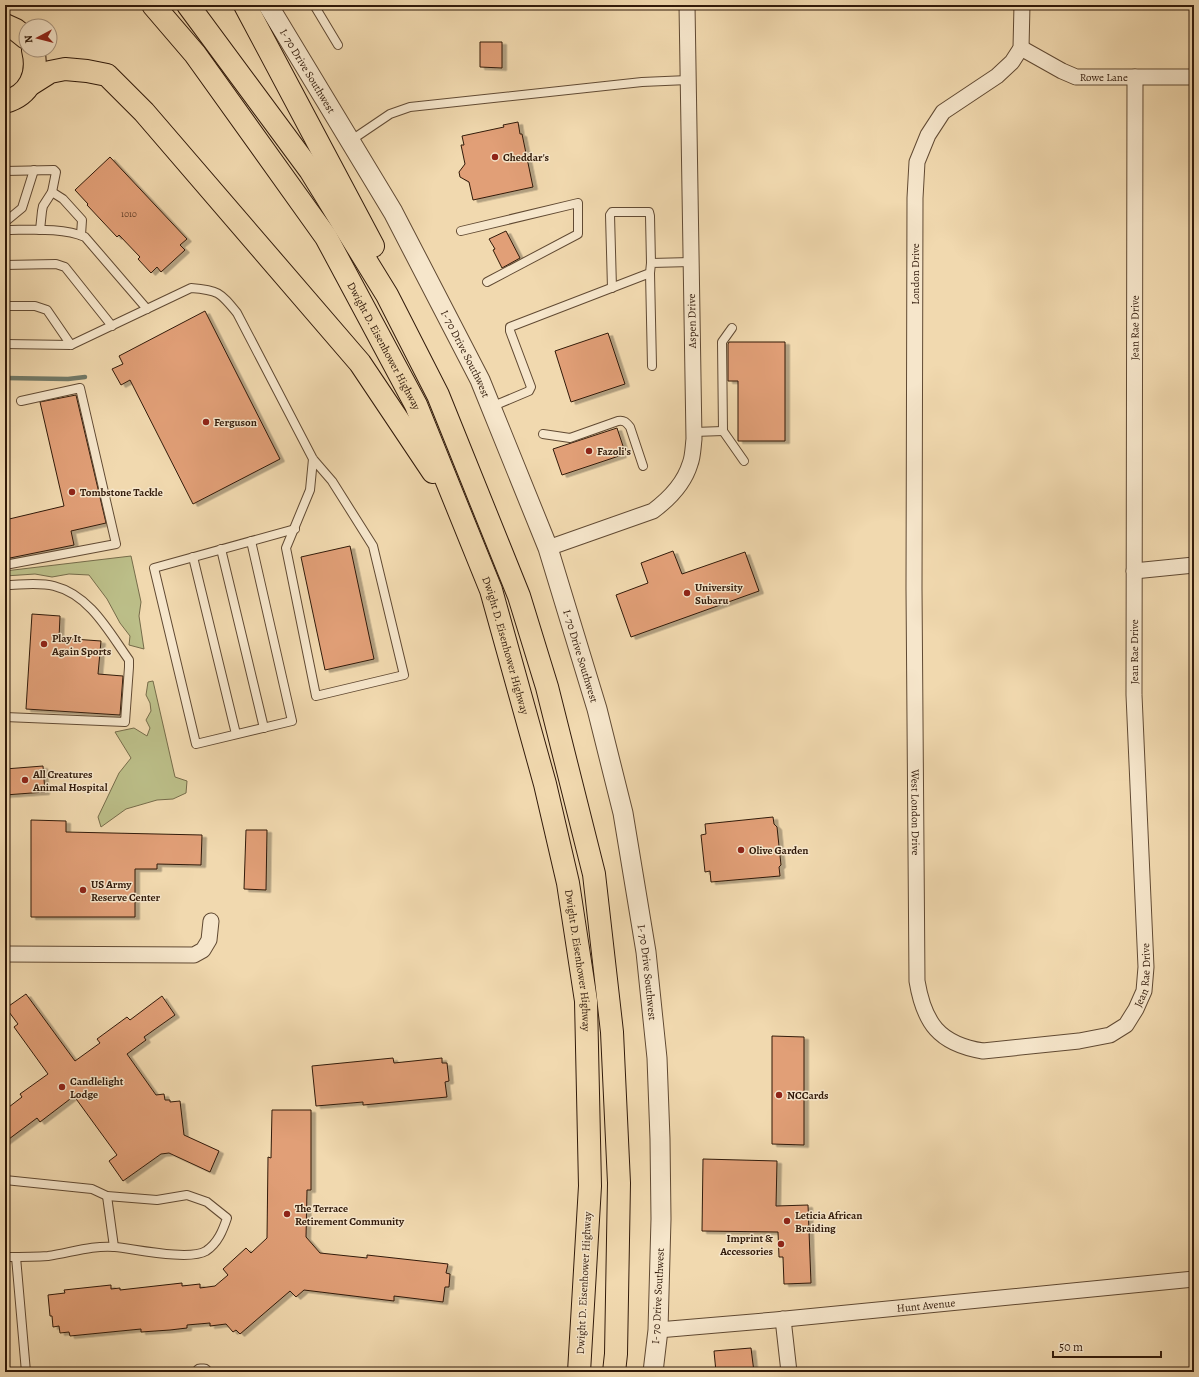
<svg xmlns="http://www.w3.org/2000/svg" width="1199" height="1377" font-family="Alegreya,serif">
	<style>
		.green { fill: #bcbf89; stroke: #766c4a }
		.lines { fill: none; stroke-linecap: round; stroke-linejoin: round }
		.stream { stroke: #717a69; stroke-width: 4.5 }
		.building { fill: #e19f77; stroke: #311a0a; filter: url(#shadow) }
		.service-casing { stroke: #614a33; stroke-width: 10 }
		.minor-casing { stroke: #614a33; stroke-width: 17 }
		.tertiary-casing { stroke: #614a33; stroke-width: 21 }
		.primary-casing { stroke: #311a0a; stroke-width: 24 }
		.motorway-casing { stroke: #311a0a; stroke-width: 24 }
		.service { stroke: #f6e6cb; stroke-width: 8 }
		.minor { stroke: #f6e6cb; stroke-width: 15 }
		.tertiary { stroke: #f6e6cb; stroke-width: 19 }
		.primary { stroke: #f1d9af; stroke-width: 22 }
		.motorway { stroke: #f1d9af; stroke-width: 22 }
		.poi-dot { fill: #8f2418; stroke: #f6e6cb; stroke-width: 1.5 }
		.labels { text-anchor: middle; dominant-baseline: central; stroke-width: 3; stroke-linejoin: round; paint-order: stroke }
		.number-label { font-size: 9px; fill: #5d3b25 }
		.street-label { font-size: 11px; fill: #311a0a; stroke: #f6e6cb }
		.poi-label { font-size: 11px; font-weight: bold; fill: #311a0a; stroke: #f6e6cb; text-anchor: start }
	</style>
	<defs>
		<filter id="shadow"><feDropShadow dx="4.5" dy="2.5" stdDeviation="0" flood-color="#0004"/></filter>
	</defs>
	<rect width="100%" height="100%" fill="#f1d9af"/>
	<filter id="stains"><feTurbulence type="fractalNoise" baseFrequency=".005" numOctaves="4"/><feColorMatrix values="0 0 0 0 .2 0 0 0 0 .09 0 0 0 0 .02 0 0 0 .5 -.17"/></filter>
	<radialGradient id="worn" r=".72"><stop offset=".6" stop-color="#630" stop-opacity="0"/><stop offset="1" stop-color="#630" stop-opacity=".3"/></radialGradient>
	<!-- green -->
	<g class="green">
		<path d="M131 556 141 602 139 616 144 649 129 645 130 636 120 623 107 599 89 575 69 574 52 577 35 574 5 576V571Z"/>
		<path d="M153 681 175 777 187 781 186 793 173 799 157 800 126 809 101 827 98 817 119 773 131 758 115 732 134 728 147 736 150 728 146 720 151 711 150 703 146 695 148 682Z"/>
	</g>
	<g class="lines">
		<!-- stream -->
		<path class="stream" d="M5 378 68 379 85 377"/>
	</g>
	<!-- building -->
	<g class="building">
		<path d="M480 42H502V68L480 67Z"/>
		<path d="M518 122 520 134H522L533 187 473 200 469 182 460 177 459 172 465 164 461 145H464L462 136 504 127 503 125Z"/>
		<path d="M110 157 187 239 180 245 185 250 161 272 157 267 151 273 138 259 140 257 119 235 117 237 87 205 88 204 75 190Z"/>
		<path d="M506 231 520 258 502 268 493 250 495 249 489 239Z"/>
		<path d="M205 311 280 459 193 504 130 380 121 385 112 369 123 364 119 356Z"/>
		<path d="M608 333 625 384 571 402 555 351Z"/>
		<path d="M729 342H785V441H738V381H728V344Z"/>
		<path d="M76 395 106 523 71 531 74 545 5 559V520L64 506 40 402Z"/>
		<path d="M617 428 625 452 621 453 622 455 562 475 553 449Z"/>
		<path d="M350 546 374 659 325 670 301 557Z"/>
		<path d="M673 551 682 574 745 552 759 591 631 637 616 595 648 583 641 563Z"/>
		<path d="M32 614 60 616 59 638 101 641 98 674 123 676 120 715 26 709Z"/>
		<path d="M43 766 45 792 5 795V769Z"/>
		<path d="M773 817 774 824 777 827 781 865 779 867 780 876 711 882 710 871 705 872 701 835 706 834 705 824Z"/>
		<path d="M31 820 66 821V832L202 835 201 865 157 864V869H135V917H31Z"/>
		<path d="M246 830H267L266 890 244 889Z"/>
		<path d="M26 994 75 1061 100 1043 97 1039 127 1017 130 1020 162 996 175 1015 144 1037 146 1040 127 1054 156 1095 164 1094 165 1100H170V1102L180 1101 184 1135 219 1151 210 1172 169 1153 161 1154 123 1181 109 1161 117 1155 74 1096 40 1122 37 1118 5 1142V1110L22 1097 20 1094 48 1074 14 1027 18 1024 6 1008Z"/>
		<path d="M772 1036 804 1037V1145L772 1144Z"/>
		<path d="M393 1058 394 1063 442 1058V1063H447L449 1081 445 1082 447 1097 363 1105V1102L316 1106 312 1066Z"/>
		<path d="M272 1110H311V1190H307L306 1237 320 1253 367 1258V1255L448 1264 446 1273 450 1274 449 1287H445L443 1302 394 1296V1301L304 1290 296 1297 290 1291 240 1334 236 1330 233 1332 226 1324 210 1326V1323L187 1325V1328L170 1330 141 1332V1329L70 1336 69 1332 60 1333 59 1326 53 1327 52 1316H50L48 1295 65 1293 64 1290 111 1285V1289L120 1288V1290L182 1283V1286L200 1284V1288L215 1286 228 1275 223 1269 246 1248 251 1253 267 1238 268 1157 271 1158Z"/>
		<path d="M703 1159 777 1161 776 1206 808 1205 811 1283 784 1284 783 1257H779L778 1232 702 1231Z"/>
		<path d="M751 1348 754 1372H716L714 1351Z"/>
	</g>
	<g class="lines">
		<defs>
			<g id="service">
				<path d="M314 5 338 45"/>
				<path d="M350 141 390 114 410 107 642 82 688 80"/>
				<path d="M5 171 54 170 56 172 52 192 43 206 42 211 40 230"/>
				<path d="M52 192 63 199 82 220 81 235"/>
				<path d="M5 222 22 208 34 170"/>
				<path d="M5 230C29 230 63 227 85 237L147 309"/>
				<path d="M461 231 578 203V234L487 282"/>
				<path d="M5 265 56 264 65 267 112 326"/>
				<path d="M650 273 652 366"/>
				<path d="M612 288 610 215 612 212H649L650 216 651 263"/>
				<path d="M5 306H35L47 310 71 345"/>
				<path d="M732 328 722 342 723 431 744 461"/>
				<path d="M5 344 71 345 191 288C218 290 220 292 237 313L313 459 332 481 373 546 404 675 316 696 286 548 310 490 313 459"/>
				<path d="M491 407 529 391 531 387 510 331V327L650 273 651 263 691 262"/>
				<path d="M694 432 723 431"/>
				<path d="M543 434 570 438 618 421C624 420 626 422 630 427L643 466"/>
				<path d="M251 541 292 721 196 744 154 568C201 555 248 542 295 529"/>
				<path d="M221 549 264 728"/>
				<path d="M193 557 236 734"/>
				<path d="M5 565 116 544 80 388 21 401"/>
				<path d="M5 585C20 585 39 582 54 586 90 595 109 632 129 660V667L125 722 5 717"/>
				<path d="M5 1180 92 1189 107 1196 157 1200 187 1195 207 1202 227 1218C223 1230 218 1243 206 1251 189 1261 135 1249 115 1247 92 1245 70 1253 48 1256 34 1257 19 1257 5 1257"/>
				<path d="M107 1196 114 1247"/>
				<path d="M16 1257 26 1372"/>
			</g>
			<g id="minor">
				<path id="s1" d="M1022 5 1021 48 1012 62 997 76 943 112 928 135 917 162 915 198 914 588 917 981C924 1023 939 1044 983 1051L1079 1041 1110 1035 1126 1025 1136 1009 1144 991 1146 967 1134 695 1135 77"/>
				<path id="s2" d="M1021 48 1062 71 1076 77H1194"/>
				<path d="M548 548 653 511C669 499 684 484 690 464 693 457 693 447 694 439L687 5"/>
				<path d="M1134 571 1194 565"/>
				<path d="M5 954 194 955 203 950 209 940 211 921"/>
				<path d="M783 1319 789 1372"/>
				<path id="s3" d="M658 1330 775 1320 1194 1279"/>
				<path d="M200 1372H204"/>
			</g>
			<g id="tertiary">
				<path id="s4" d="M268 5 393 212 480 380 548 548 597 709 623 813 646 952 657 1058 660 1139 661 1219 658 1330 653 1372"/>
			</g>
			<g id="primary">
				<path d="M5 25 16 30 26 38"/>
				<path d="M5 102C30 95 39 74 33 50"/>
			</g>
			<g id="motorway">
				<path id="s5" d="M153 5 195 54 326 237 416 405 491 590 545 784 568 883 586 1001 590 1186 579 1372"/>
				<path d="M188 5 310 170 387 295 438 395 519 596 547 687 594 874 612 1032 619 1183 616 1354 614 1372"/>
				<path d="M245 5 373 246"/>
				<path d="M31 84 50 72 65 69 87 71 107 75 144 112 360 363 433 472"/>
			</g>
		</defs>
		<!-- service casing -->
		<use href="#service" class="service-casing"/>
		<!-- minor casing -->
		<use href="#minor" class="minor-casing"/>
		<!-- tertiary casing -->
		<use href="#tertiary" class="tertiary-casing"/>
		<!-- primary casing -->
		<use href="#primary" class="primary-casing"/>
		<!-- motorway casing -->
		<use href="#motorway" class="motorway-casing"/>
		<!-- service -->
		<use href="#service" class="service"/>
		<!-- minor -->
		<use href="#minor" class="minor"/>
		<!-- tertiary -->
		<use href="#tertiary" class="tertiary"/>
		<!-- primary -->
		<use href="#primary" class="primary"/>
		<!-- motorway -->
		<use href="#motorway" class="motorway"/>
	</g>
	<!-- markers -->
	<g class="poi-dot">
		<circle cx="495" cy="157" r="4"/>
		<circle cx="206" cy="422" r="4"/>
		<circle cx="589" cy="451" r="4"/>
		<circle cx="72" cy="492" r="4"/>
		<circle cx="687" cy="593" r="4"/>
		<circle cx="44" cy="644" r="4"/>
		<circle cx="25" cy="780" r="4"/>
		<circle cx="741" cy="850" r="4"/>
		<circle cx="83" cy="890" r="4"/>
		<circle cx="62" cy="1087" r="4"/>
		<circle cx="779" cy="1095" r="4"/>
		<circle cx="287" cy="1214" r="4"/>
		<circle cx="787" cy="1221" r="4"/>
		<circle cx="781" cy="1244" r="4"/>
	</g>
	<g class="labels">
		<!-- number labels -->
		<g class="number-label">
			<text x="129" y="214">1010</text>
		</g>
		<!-- street labels -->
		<g class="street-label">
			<text stroke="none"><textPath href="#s4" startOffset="77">I- 70 Drive Southwest</textPath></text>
			<text stroke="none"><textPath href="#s2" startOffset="90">Rowe Lane</textPath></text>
			<text transform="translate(915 274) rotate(-90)">London Drive</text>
			<text transform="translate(692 321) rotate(-91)">Aspen Drive</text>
			<text stroke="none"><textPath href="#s1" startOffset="1975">Jean Rae Drive</textPath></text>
			<text stroke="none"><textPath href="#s5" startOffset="413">Dwight D. Eisenhower Highway</textPath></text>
			<text stroke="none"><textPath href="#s4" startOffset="401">I- 70 Drive Southwest</textPath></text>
			<text stroke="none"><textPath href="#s5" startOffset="737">Dwight D. Eisenhower Highway</textPath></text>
			<text stroke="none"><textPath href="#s1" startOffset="1651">Jean Rae Drive</textPath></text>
			<text stroke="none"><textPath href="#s4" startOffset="725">I- 70 Drive Southwest</textPath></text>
			<text stroke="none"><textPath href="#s1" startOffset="852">West London Drive</textPath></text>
			<text stroke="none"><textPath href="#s5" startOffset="1061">Dwight D. Eisenhower Highway</textPath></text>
			<text stroke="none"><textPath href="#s4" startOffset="1049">I- 70 Drive Southwest</textPath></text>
			<text stroke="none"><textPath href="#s1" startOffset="1327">Jean Rae Drive</textPath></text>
			<text transform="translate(584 1283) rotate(-87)">Dwight D. Eisenhower Highway</text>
			<text transform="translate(658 1296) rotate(-87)">I- 70 Drive Southwest</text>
			<text stroke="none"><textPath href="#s3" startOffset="269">Hunt Avenue</textPath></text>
		</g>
		<!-- poi labels -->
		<g class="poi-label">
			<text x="503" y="157">Cheddar's</text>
			<text x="214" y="422">Ferguson</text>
			<text x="597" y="451">Fazoli's</text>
			<text x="80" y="492">Tombstone Tackle</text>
			<text x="695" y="587">University<tspan x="695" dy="13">Subaru</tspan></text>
			<text x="52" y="638">Play It<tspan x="52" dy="13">Again Sports</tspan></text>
			<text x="33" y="774">All Creatures<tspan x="33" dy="13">Animal Hospital</tspan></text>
			<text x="749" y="850">Olive Garden</text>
			<text x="91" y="884">US Army<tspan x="91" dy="13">Reserve Center</tspan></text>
			<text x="70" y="1081">Candlelight<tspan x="70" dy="13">Lodge</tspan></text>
			<text x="787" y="1095">NCCards</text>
			<text x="295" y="1208">The Terrace<tspan x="295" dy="13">Retirement Community</tspan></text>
			<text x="795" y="1215">Leticia African<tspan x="795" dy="13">Braiding</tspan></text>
			<text x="773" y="1238" text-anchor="end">Imprint &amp;<tspan x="773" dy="13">Accessories</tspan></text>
		</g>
	</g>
	<!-- margin -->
	<rect width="1199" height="1377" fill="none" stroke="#f1d9af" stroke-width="20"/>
	<rect x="6" y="6" width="1187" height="1365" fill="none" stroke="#311a0a" stroke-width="2"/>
	<rect x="10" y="10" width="1179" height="1357" fill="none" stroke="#311a0a"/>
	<!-- north arrow -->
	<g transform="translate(38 38) rotate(263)"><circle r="19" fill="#f6e6cb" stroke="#a7947e"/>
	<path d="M0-3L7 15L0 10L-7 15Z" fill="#8f2418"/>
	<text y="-6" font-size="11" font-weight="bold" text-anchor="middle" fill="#311a0a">N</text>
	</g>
	<!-- scale -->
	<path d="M1053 1351v6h108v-6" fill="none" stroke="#311a0a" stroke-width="2"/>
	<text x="1059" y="1351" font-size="12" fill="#311a0a" stroke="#f6e6cb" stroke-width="3" paint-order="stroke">50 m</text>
	<rect width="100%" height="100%" filter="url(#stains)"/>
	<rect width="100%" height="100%" fill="url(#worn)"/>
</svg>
